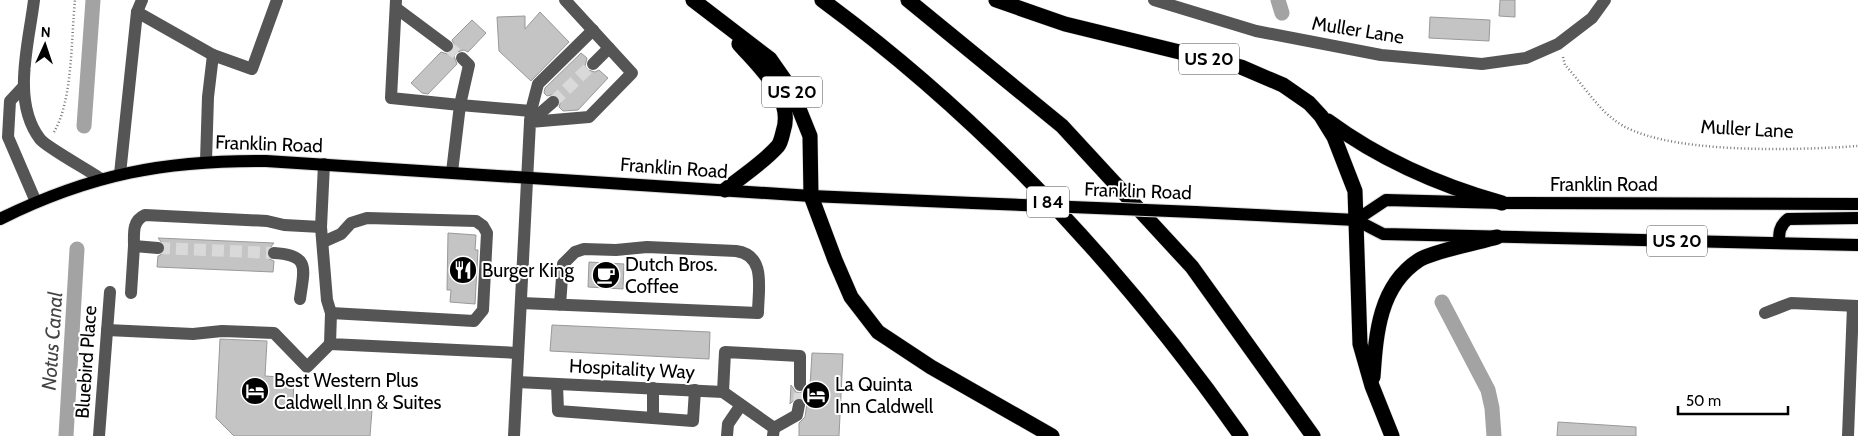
<svg xmlns="http://www.w3.org/2000/svg" width="1858" height="436" font-family="Cabin,sans-serif">
	<style>
		.lines { fill: none; stroke-linecap: round; stroke-linejoin: round }
		.canal { stroke: #a3a3a3; stroke-width: 15 }
		.building { fill: #c4c4c4; stroke: #999 }
		.minor-tunnel { stroke: #d9d9d9; stroke-width: 12; stroke-dasharray: 12 6; stroke-linecap: butt }
		.major-casing { stroke: #dbdbdb; stroke-width: 14 }
		.highway-casing { stroke: #dbdbdb; stroke-width: 16 }
		.path { stroke: #777; stroke-width: 2.5; stroke-dasharray: 1 2.5; stroke-linecap: butt }
		.minor { stroke: #555; stroke-width: 12 }
		.major { stroke: #000; stroke-width: 12 }
		.highway { stroke: #000; stroke-width: 15 }
		.major-bridge-casing { stroke: #dbdbdb; stroke-width: 14; stroke-linecap: butt }
		.major-bridge { stroke: #000; stroke-width: 12 }
		.labels { text-anchor: middle; dominant-baseline: central; stroke-width: 4; stroke-linejoin: round; paint-order: stroke }
		.shield { fill: #fff; stroke: #4c4c4c; stroke-width: 1 }
		.shield-label { font-size: 18px; font-weight: bold; fill: #000 }
		.street-label { font-size: 19px; fill: #000; stroke: #fff }
		.poi-label { font-size: 19px; fill: #000; stroke: #fff; text-anchor: start }
		.water-label { font-size: 20px; font-style: italic; fill: #444; stroke: #fff }
	</style>
	<rect width="100%" height="100%" fill="#fff"/>
	<g class="lines">
		<!-- canal -->
		<g class="canal">
			<path d="M1278 0 1282 13"/>
			<path d="M84 126 93 0"/>
			<path d="M1442 302 1488 390 1492 408 1494 436"/>
			<path d="M66 436 77 249"/>
		</g>
	</g>
	<!-- building -->
	<g class="building">
		<path d="M1500 0H1515V17L1499 16Z"/>
		<path d="M540 12 569 42 531 81 499 51 497 17 525 16V29Z"/>
		<path d="M1430 17 1490 20 1489 41 1429 38Z"/>
		<path d="M472 20 486 33 468 52 464 50 457 52 454 56 457 64 428 94 422 93 411 83 441 52 447 54 453 51 455 46 452 40Z"/>
		<path d="M581 53 587 58 585 66 588 70 595 72 599 70 608 78 578 110 563 111 559 107 561 101 559 97 555 94 547 96 544 93 545 88Z"/>
		<path d="M448 233 476 235 475 250H478L475 304 450 302 451 290H447Z"/>
		<path d="M158 238 274 243 266 253 269 259 274 261 273 272 157 267 158 256 164 253 166 248Z"/>
		<path d="M589 262 624 264 623 289 588 287Z"/>
		<path d="M552 325 710 332 709 359 550 351Z"/>
		<path d="M220 339 267 341 265 376 294 378 293 405 372 410 370 436H234L216 418Z"/>
		<path d="M812 353 843 354 839 436H799V423L805 417 807 403 804 399 797 397 790 404 791 385 796 392 800 393 810 386Z"/>
		<path d="M1558 422 1636 427V436H1557Z"/>
	</g>
	<g class="lines">
		<!-- minor-tunnel -->
		<g class="minor-tunnel">
			<path d="M447 46 462 58"/>
			<path d="M553 102 593 64"/>
			<path d="M158 248 274 253"/>
			<path d="M799 405 800 385"/>
		</g>
		<defs>
			<g id="major">
				<path d="M1195 212 1356 220 1383 234 1858 245"/>
				<path d="M0 219C91 174 166 160 266 161L811 196 973 203"/>
				<path d="M1356 220 1386 200 1502 203 1858 204"/>
				<path d="M1779 243C1779 233 1779 226 1788 219L1858 218"/>
			</g>
			<g id="highway">
				<path d="M693 0 770 59 791 89 810 136 811 196 835 260 851 297 878 332 931 367 1052 436"/>
				<path d="M822 0C985 120 1125 271 1241 436"/>
				<path d="M908 0 1062 126 1192 267 1313 436"/>
				<path d="M996 0 1065 24 1241 67 1283 85 1309 103 1321 116 1334 137 1355 191 1360 344 1372 386 1392 436"/>
				<path d="M1328 121C1381 160 1438 185 1502 203"/>
				<path d="M725 190C742 176 763 163 778 146 781 142 782 136 783 132 795 98 759 67 739 44"/>
				<path d="M1373 377C1376 334 1379 286 1419 260 1431 252 1480 242 1497 237"/>
			</g>
		</defs>
		<!-- major casing -->
		<use href="#major" class="major-casing"/>
		<!-- highway casing -->
		<use href="#highway" class="highway-casing"/>
		<!-- path -->
		<g class="path">
			<path d="M1563 57 1565 65C1580 81 1596 106 1613 119 1657 156 1801 150 1858 146"/>
			<path d="M54 132C73 100 71 38 75 0"/>
		</g>
		<!-- minor -->
		<g class="minor">
			<path d="M34 0C29 43 11 101 40 139 46 147 90 171 101 179"/>
			<path d="M142 0 137 12 213 55 252 69 277 0"/>
			<path d="M396 0 391 98 460 105 452 172"/>
			<path d="M1154 0 1256 31 1381 55 1482 64 1526 58 1558 44 1592 18 1605 0"/>
			<path d="M396 8 447 46"/>
			<path d="M462 58 469 65 460 105 531 111 530 122"/>
			<path d="M593 64 609 48"/>
			<path d="M24 86 10 101 8 137 36 202"/>
			<path d="M531 111 538 84 593 30"/>
			<path d="M530 122 553 102"/>
			<path d="M206 161 208 97 213 55"/>
			<path d="M324 164 321 227 327 300 331 313 330 344 518 353"/>
			<path d="M120 174 137 12"/>
			<path d="M323 242 341 234 351 223 367 218 476 221 483 226 487 233 483 310 474 321 331 313"/>
			<path d="M158 248 134 246C134 233 132 221 145 215L267 221 284 225 321 227"/>
			<path d="M274 253C311 255 304 269 300 299"/>
			<path d="M131 293 134 246"/>
			<path d="M521 303 758 313C758 290 767 255 736 251L647 247 616 250 584 249 575 252 563 264 560 305"/>
			<path d="M1765 313 1791 303 1858 306"/>
			<path d="M107 330 193 334 222 331 274 333 307 367 330 344"/>
			<path d="M517 382 723 392 774 428 773 436"/>
			<path d="M557 384 558 411 693 421 695 390"/>
			<path d="M653 388V418"/>
			<path d="M723 392 725 352 800 356V385"/>
			<path d="M774 428 797 415 799 405"/>
			<path d="M99 436 110 292"/>
			<path d="M514 436 530 122 589 117 632 73 565 0"/>
			<path d="M727 436 728 424 741 405"/>
			<path d="M1848 436 1853 306"/>
		</g>
		<!-- major -->
		<use href="#major" class="major"/>
		<!-- highway -->
		<use href="#highway" class="highway"/>
		<defs>
			<path id="major-bridge" d="M973 203 1195 212"/>
		</defs>
		<!-- major-bridge casing -->
		<use href="#major-bridge" class="major-bridge-casing"/>
		<!-- major-bridge -->
		<use href="#major-bridge" class="major-bridge"/>
	</g>
	<!-- icons -->
	<defs>
		<symbol id="restaurant-disc" viewBox="-11 -11 22 22"><circle r="9.5" fill="#000" stroke="#fff"/><path d="M-5-6h1v4h1v-4h1v4h1v-4h1v5L-1.5 .5V6h-2V.5L-5-1ZM5-6V6H3V1.5H1.5Q1.5-4 5-6Z" fill="#fff"/></symbol>
		<symbol id="cafe-disc" viewBox="-11 -11 22 22"><circle r="9.5" fill="#000" stroke="#fff"/><path d="M-5.5-4.5H6V0H3Q3 3.5 0 3.5H-2.5Q-5.5 3.5-5.5 0ZM3-3.2v2h1.7v-2ZM-6 4.5H4V6H-6Z" fill="#fff"/></symbol>
		<symbol id="hotel-disc" viewBox="-11 -11 22 22"><circle r="9.5" fill="#000" stroke="#fff"/><path d="M-6-4.5h1.5V1H6V5H4.5V3h-9V5H-6ZM-4 0a1.8 1.8 0 1 1 3.6 0ZM.5 0V-2.5h3Q6-2.5 6 0Z" fill="#fff"/></symbol>
	</defs>
	<g fill-rule="evenodd">
		<use href="#restaurant-disc" x="447" y="254" width="32" height="32"/>
		<use href="#cafe-disc" x="590" y="259" width="32" height="32"/>
		<use href="#hotel-disc" x="239" y="375" width="32" height="32"/>
		<use href="#hotel-disc" x="800" y="379" width="32" height="32"/>
	</g>
	<g class="labels">
		<!-- shield labels -->
		<g class="shield">
			<rect x="1179" y="43.5" width="60" height="31" rx="4"/>
			<rect x="762" y="76.5" width="60" height="31" rx="4"/>
			<rect x="1027" y="186.5" width="42" height="31" rx="4"/>
			<rect x="1647" y="225.5" width="60" height="31" rx="4"/>
		</g>
		<g class="shield-label">
			<text x="1209" y="59">US 20</text>
			<text x="792" y="92">US 20</text>
			<text x="1048" y="202">I 84</text>
			<text x="1677" y="241">US 20</text>
		</g>
		<!-- street labels -->
		<g class="street-label">
			<text transform="translate(1358 30) rotate(9)">Muller Lane</text>
			<text transform="translate(1747 129) rotate(3)">Muller Lane</text>
			<text transform="translate(269 144) rotate(2)">Franklin Road</text>
			<text transform="translate(674 168) rotate(4)">Franklin Road</text>
			<text x="1604" y="184">Franklin Road</text>
			<text transform="translate(1138 191) rotate(2)">Franklin Road</text>
			<text transform="translate(86 362) rotate(-86)">Bluebird Place</text>
			<text transform="translate(632 369) rotate(3)">Hospitality Way</text>
		</g>
		<!-- poi labels -->
		<g class="poi-label">
			<text x="625" y="264">Dutch Bros.<tspan x="625" dy="22">Coffee</tspan></text>
			<text x="482" y="270">Burger King</text>
			<text x="274" y="380">Best Western Plus<tspan x="274" dy="22">Caldwell Inn &amp; Suites</tspan></text>
			<text x="835" y="384">La Quinta<tspan x="835" dy="22">Inn Caldwell</tspan></text>
		</g>
		<!-- water labels -->
		<g class="water-label">
			<text transform="translate(52 341) rotate(-86)">Notus Canal</text>
		</g>
	</g>
	<!-- north arrow -->
	<g transform="translate(45 45) rotate(3)" stroke="#ffffff" stroke-width="4" paint-order="stroke">
	<path d="M0-4L9 19L0 12L-9 19Z" fill="#000000"/>
	<text y="-8" font-size="14" font-weight="bold" text-anchor="middle" fill="#000000">N</text>
	</g>
	<!-- scale -->
	<path d="M1678 406v8h110v-8" fill="none" stroke="#000000" stroke-width="2.5"/>
	<text x="1686" y="406" font-size="15" fill="#000000" stroke="#ffffff" stroke-width="4" paint-order="stroke">50 m</text>
</svg>
